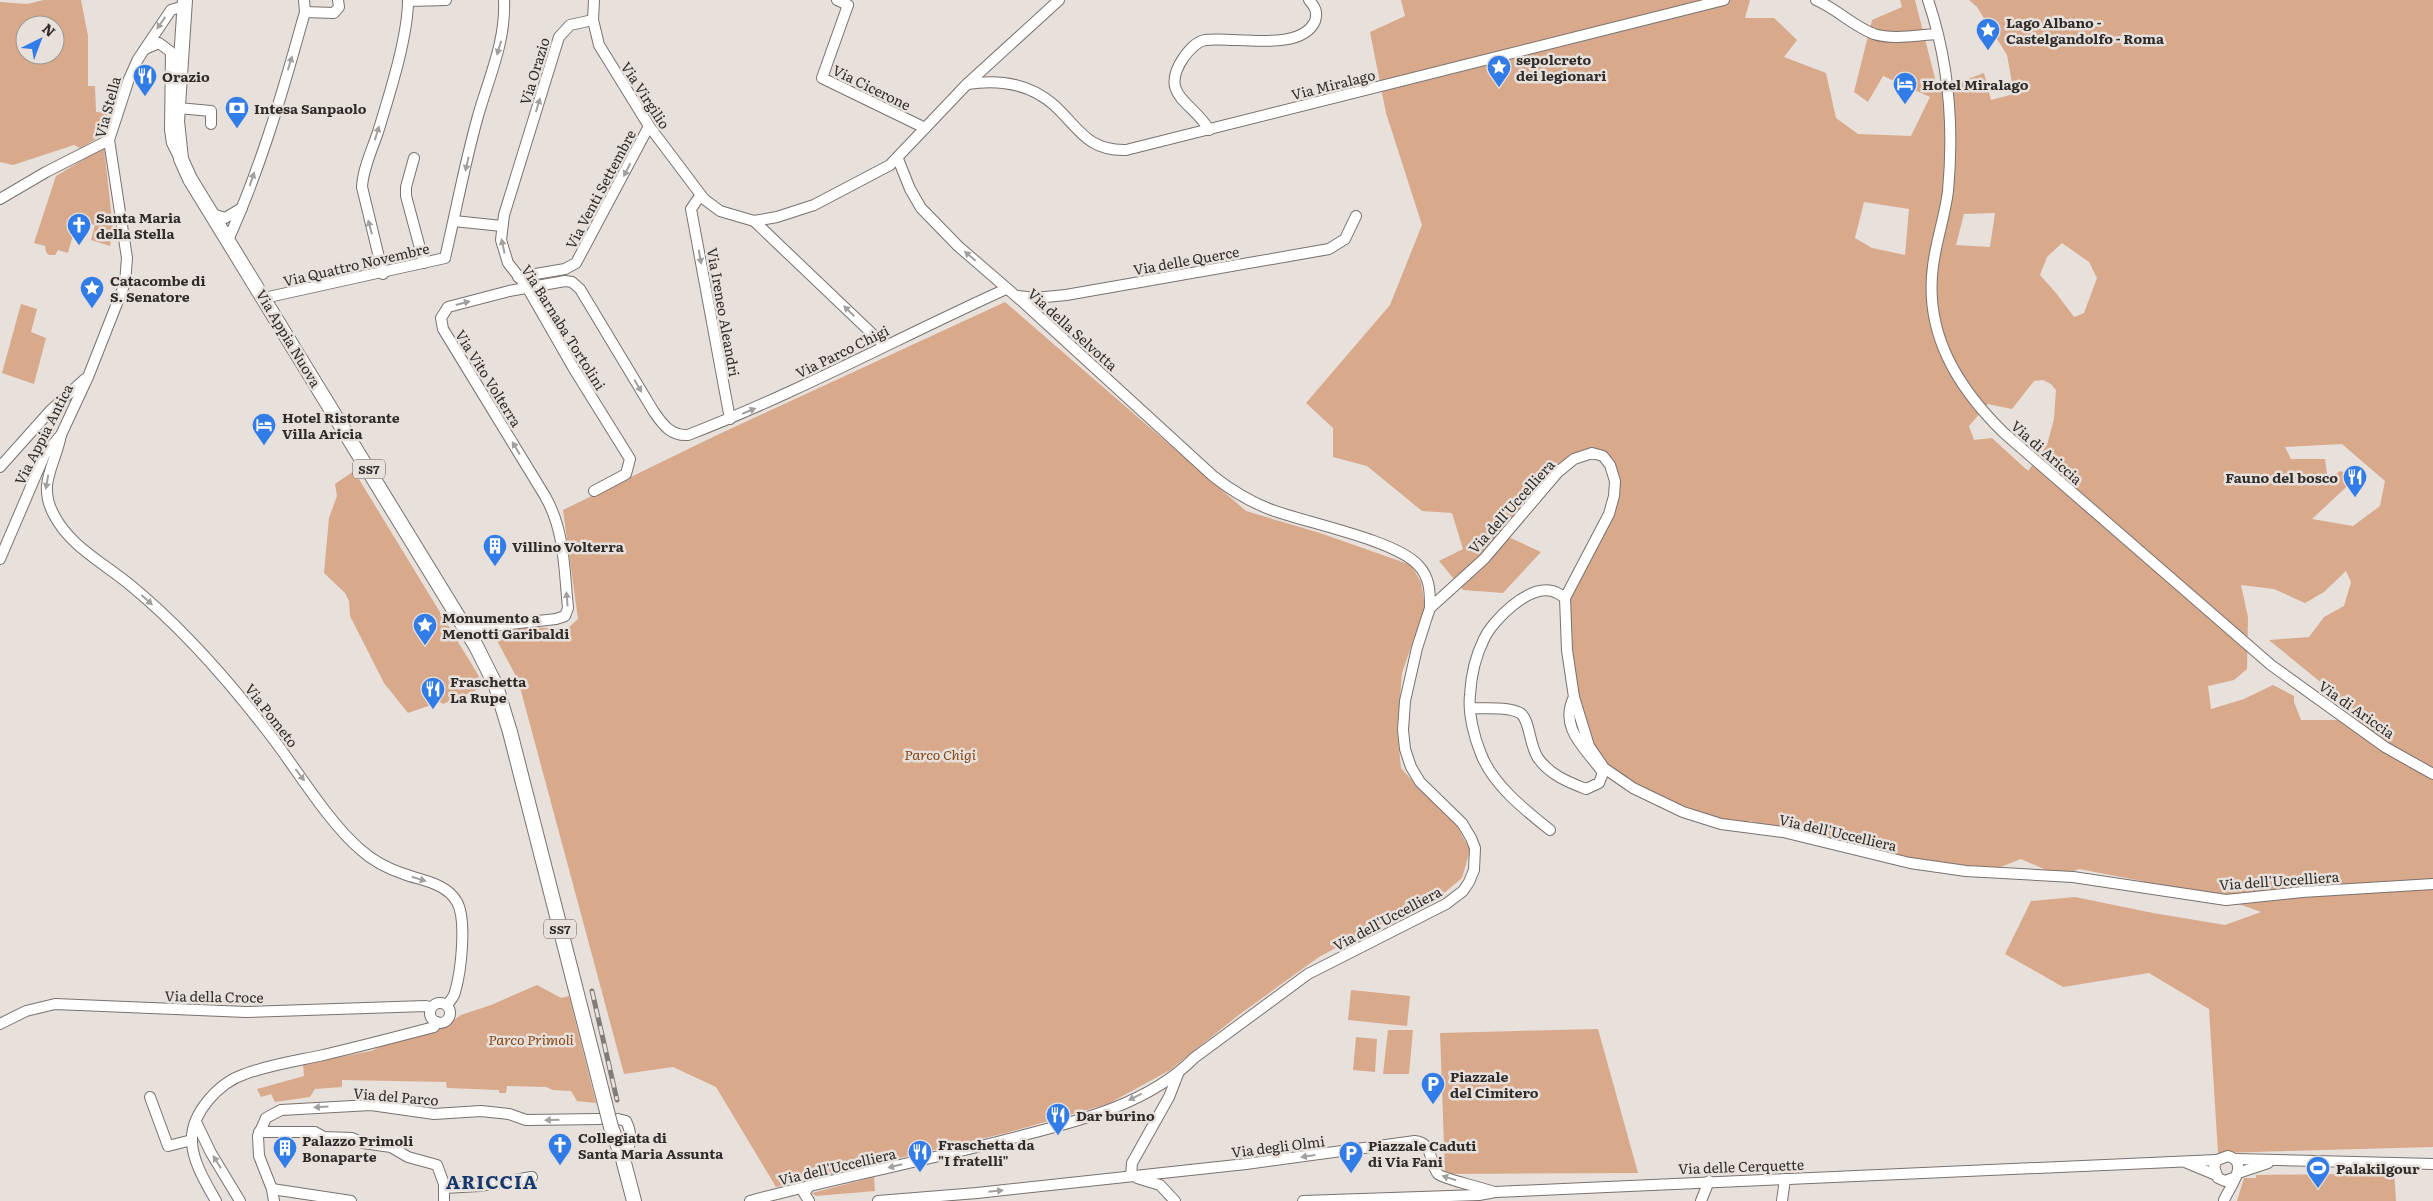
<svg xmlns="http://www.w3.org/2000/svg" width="2433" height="1201" font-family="Literata,serif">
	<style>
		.green { fill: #d9a98c; fill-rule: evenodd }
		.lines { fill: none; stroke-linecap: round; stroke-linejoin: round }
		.minor-casing { stroke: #79726e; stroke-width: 12 }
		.major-casing { stroke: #79726e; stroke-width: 16 }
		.minor { stroke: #fff; stroke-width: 10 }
		.major { stroke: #fff; stroke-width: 14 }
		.rail-casing { stroke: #807c79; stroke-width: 5 }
		.rail { stroke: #e7e0db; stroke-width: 3; stroke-dasharray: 9; stroke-linecap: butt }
		.major-bridge-casing { stroke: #79726e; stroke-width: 16; stroke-linecap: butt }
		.major-bridge { stroke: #fff; stroke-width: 14 }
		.oneway { fill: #a1a09f }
		.labels { text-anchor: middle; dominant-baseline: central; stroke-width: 5; stroke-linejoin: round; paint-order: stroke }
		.shield { fill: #e7e0db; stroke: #66615f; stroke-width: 1 }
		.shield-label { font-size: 12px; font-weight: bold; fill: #2e2b2a }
		.poi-label { font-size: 14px; font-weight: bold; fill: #2e2b2a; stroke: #e7e0db; text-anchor: start }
		.street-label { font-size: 14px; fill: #2e2b2a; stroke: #e7e0db }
		.park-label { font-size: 14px; font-style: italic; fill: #844515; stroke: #e7e0db }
		.district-label { font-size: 19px; font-weight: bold; letter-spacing: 1px; fill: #14386c; stroke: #e7e0db }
	</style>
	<rect width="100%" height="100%" fill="#e7e0db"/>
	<!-- green -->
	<g class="green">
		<path d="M44 0H81L88 36V86H95L96 112 110 113 103 135 80 148 74 145 13 165 0 162V2L27 4ZM25 25H55V55H25Z"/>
		<path d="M1401 0H1750L1745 18H1774L1797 40 1784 57 1826 73 1836 118 1858 134 1911 136 1930 97 1883 76 1868 102 1854 92 1872 20 1902 7 1900 0H1915L1938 90 1984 73 1991 100 2014 94 2007 55 1977 7 1969 0H2433V1147L2218 1153 2209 1009 2149 973 2063 987 2005 954 2031 901 2075 897 2153 913 2225 925 2261 912 2211 894 2163 892 2142 881 2079 869 2060 876 2021 859 1985 873 1783 832 1751 821 1729 826 1712 821 1611 774 1582 728 1564 607 1614 500 1605 458 1578 457 1504 535 1541 552 1503 593 1463 590 1439 561 1463 549 1452 513 1422 511 1367 466 1333 457V428L1306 403 1390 305 1422 225 1386 113 1370 32 1405 16ZM1864 202 1909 209 1905 255 1872 248 1855 238ZM1995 213 1990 247 1956 245 1964 214ZM2062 243 2089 262 2097 278 2084 313 2074 317 2056 293 2040 275 2047 257ZM2043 380 2051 384 2056 390 2054 419 2047 445 2028 471 1992 438 1974 440 1969 426 1988 404 2012 409 2034 381ZM2342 444 2385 481 2380 506 2353 526 2312 519 2357 477 2340 471 2328 480 2325 459H2291L2285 447ZM2346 571 2351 582 2344 606 2324 617 2309 637 2269 640 2367 720H2301L2294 702V696L2273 685 2244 699 2211 709 2208 686 2234 680 2247 669 2248 617 2241 585 2274 589 2305 603 2324 592Z"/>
		<path d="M104 147 113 229 110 246 91 240 95 225 77 220 68 253 58 250 55 255H49L46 252 45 246 34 243 56 176Z"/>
		<path d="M1005 302 1246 511 1320 533 1411 565 1421 582 1425 607 1402 673 1397 730 1401 768 1425 795 1454 821 1470 850 1462 878 1437 899 1371 929 1319 957 1240 1014 1170 1070 1108 1104 1006 1133 776 1187 716 1087 673 1067 624 1074 518 680 493 633 530 627 567 629 578 619 563 510 717 435Z"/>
		<path d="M21 304 37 309 31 332 46 338 34 384 2 373Z"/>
		<path d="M354 471 477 673 484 687 443 704 440 702 408 713 384 683 350 616 349 601 345 593 324 573 329 518 337 496 335 484Z"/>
		<path d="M537 985 561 998 569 996 596 1103 577 1101 571 1091 553 1090 546 1087 507 1086 506 1093H499V1090L447 1088 446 1082 342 1080V1087L315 1089 310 1097 275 1102 271 1094 261 1097 257 1089 304 1076 303 1064 371 1051 386 1044 446 1025 461 1015 491 1005Z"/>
		<path d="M1351 990 1410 996 1407 1026 1348 1020Z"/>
		<path d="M1598 1029 1638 1173 1445 1174 1440 1033Z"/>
		<path d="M1388 1030H1413L1409 1074H1383Z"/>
		<path d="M1356 1037 1377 1039 1375 1072 1353 1070Z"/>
		<path d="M2340 1169H2394L2396 1201H2237L2244 1178H2256V1175L2340 1174Z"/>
		<path d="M874 1177 875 1191 816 1196 812 1193Z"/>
	</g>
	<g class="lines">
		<defs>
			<g id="minor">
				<path d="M594 0 593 20 599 45 649 126 704 199 720 211 754 221 777 217 814 205 890 165 967 84 1059 0"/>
				<path d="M837 0 848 5"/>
				<path d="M1816 0C1837 9 1853 26 1874 34 1893 40 1918 35 1937 34"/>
				<path d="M1928 0C1949 62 1954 126 1948 191 1945 216 1936 241 1933 266 1924 333 1957 387 2004 433L2271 665 2385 747 2433 774"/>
				<path d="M408 1 446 0"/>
				<path d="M848 5 822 78 925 128"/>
				<path d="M305 12 334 13 339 7 338 0"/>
				<path d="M593 20 570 25 559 37 504 215 501 240 508 263 527 287 574 369 630 459 626 474 594 491"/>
				<path d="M145 49 159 43 171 52 170 130 172 143 178 155"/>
				<path d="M967 84C999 79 1029 83 1054 105 1079 128 1087 151 1126 150L1724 0"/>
				<path d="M178 108 211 111V124"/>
				<path d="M1209 130C1194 102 1157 96 1184 57 1190 49 1196 42 1205 40 1234 36 1301 53 1315 21 1318 12 1315 7 1309 0"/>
				<path d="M414 158 406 187V196L424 263"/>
				<path d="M898 159 910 189 921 208 958 246 1024 303 1213 476C1232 491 1250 502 1272 510 1307 523 1395 540 1418 565 1430 577 1430 592 1430 608"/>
				<path d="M700 196 691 209 730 419"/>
				<path d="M0 199 46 172 109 140"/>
				<path d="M212 214 225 218 242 208"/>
				<path d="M454 221 502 226"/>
				<path d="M754 221 884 345"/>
				<path d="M228 240C259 172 281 98 301 26L305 12 304 0"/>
				<path d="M383 274 362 187C363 168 372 150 378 132 389 96 408 37 408 0"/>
				<path d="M518 277 565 269 576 263 649 126"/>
				<path d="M1018 296 1035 298 1066 295 1329 249 1345 239 1356 216"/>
				<path d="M264 298 445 258C456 211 465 162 478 116 489 77 506 41 504 0"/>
				<path d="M61 435C55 466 37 484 54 515 70 546 102 562 129 584 184 629 231 683 274 740 299 773 330 824 361 850 373 861 389 869 404 874 423 881 446 883 457 902 467 920 461 972 455 992 454 997 450 1001 447 1005"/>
				<path d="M0 467 50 411 85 379"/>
				<path d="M0 559 45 454 61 435 88 377 125 283 127 258 109 140 129 79 138 59 171 10 184 6"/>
				<path d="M465 629 556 619 565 616 568 608C564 569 565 531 545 496L443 329 441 318 448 307 509 291 565 281 572 282 580 289 654 412C663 425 671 436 688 435 797 393 900 337 1006 289"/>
				<path d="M1470 708C1485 709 1507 706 1520 713 1530 719 1529 745 1538 758 1550 775 1568 782 1586 789L1599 783 1603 773C1587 749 1558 729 1574 697"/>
				<path d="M1550 830C1525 810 1493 785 1481 754 1474 737 1468 713 1470 695 1471 677 1476 655 1484 639 1493 620 1528 585 1552 591 1557 592 1561 595 1565 598"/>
				<circle cx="440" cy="1013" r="10"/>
				<path d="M0 1024 26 1011 55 1004 246 1012 426 1006 431 1008"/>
				<path d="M150 1097 168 1146 192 1140"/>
				<path d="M618 1119 626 1121C633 1135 631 1146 623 1159"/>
				<path d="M196 1122 211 1153 240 1201"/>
				<path d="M259 1132H315L324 1137 352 1138 363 1143 391 1147 408 1157 437 1165 444 1184V1201"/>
				<path d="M2235 1159 2433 1164"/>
				<path d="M2187 1163 2216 1175"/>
				<path d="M2238 1173 2268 1163"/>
				<path d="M1131 1176 1132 1163 1169 1097 1178 1074"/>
				<path d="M1137 1178 1160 1185 1175 1201"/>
				<path d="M444 1188 480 1186 532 1177"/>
				<path d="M272 1189 351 1201"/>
				<path d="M2224 1200C2230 1187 2250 1162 2228 1156L2217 1160 2214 1167 2218 1178 2225 1181 2236 1177"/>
				<path d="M216 1201C206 1183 193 1163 192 1142 190 1113 220 1082 245 1074 269 1065 295 1061 319 1056 358 1047 396 1037 434 1027L437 1022"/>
				<path d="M274 1201 272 1189 259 1156 258 1136 266 1118 281 1110 371 1105 434 1114 481 1111 509 1114 526 1120 600 1119"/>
				<path d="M750 1201C834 1178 920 1162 1005 1140 1069 1123 1146 1107 1194 1058L1308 974 1446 904 1463 891 1469 882 1474 870 1475 848 1471 838 1462 823 1420 782 1411 767 1405 749 1403 730 1405 701 1417 648 1425 623 1430 608 1484 559 1558 472 1574 459 1592 453 1603 456 1610 465 1615 481 1614 496 1609 514 1565 598 1567 650 1574 697 1589 746 1604 768 1633 788 1683 812 1721 824 1783 832 1910 863 1966 871 2073 877 2226 900 2302 892 2433 884"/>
				<path d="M809 1201 804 1193 810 1185"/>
				<path d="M878 1201 977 1193 1246 1164 1415 1141C1434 1143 1429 1164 1438 1174 1443 1179 1484 1188 1494 1192"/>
				<path d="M1303 1201 1479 1195 1495 1192 2217 1160"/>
				<path d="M1701 1201 1709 1181"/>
				<path d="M1782 1201 1785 1179"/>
			</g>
			<g id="major">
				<path d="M185 0 177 121 181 159 190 179 476 646 496 686 510 732"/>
				<path d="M611 1127 623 1159 634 1201"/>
			</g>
		</defs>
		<!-- minor casing -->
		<use href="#minor" class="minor-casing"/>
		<!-- major casing -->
		<use href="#major" class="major-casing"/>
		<!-- minor -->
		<use href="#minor" class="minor"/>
		<!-- major -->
		<use href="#major" class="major"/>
		<defs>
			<path id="rail" d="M592 991 617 1100"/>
		</defs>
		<!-- rail casing -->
		<use href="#rail" class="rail-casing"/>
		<!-- rail -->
		<use href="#rail" class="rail"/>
		<defs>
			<path id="major-bridge" d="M510 732 611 1127"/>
		</defs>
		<!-- major-bridge casing -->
		<use href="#major-bridge" class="major-bridge-casing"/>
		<!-- major-bridge -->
		<use href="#major-bridge" class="major-bridge"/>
	</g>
	<!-- one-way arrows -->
	<defs><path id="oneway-solid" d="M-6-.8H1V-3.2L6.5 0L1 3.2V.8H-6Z" transform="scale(1.25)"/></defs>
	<g class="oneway">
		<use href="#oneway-solid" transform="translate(161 23) rotate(125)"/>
		<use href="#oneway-solid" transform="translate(499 48) rotate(107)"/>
		<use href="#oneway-solid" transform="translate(290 63) rotate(-73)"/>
		<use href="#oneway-solid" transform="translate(538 105) rotate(-73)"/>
		<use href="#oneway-solid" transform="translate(377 133) rotate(-73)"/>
		<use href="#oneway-solid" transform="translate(467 164) rotate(103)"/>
		<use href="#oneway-solid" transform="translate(627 170) rotate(117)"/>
		<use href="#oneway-solid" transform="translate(252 179) rotate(-71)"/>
		<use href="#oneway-solid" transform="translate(370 227) rotate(-105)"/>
		<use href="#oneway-solid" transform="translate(503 246) rotate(-102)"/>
		<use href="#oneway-solid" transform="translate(970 256) rotate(-140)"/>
		<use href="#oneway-solid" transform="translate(700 257) rotate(80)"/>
		<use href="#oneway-solid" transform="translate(463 303) rotate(-15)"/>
		<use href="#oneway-solid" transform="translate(849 311) rotate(-136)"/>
		<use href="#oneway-solid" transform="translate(638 386) rotate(60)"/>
		<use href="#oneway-solid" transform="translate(749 411) rotate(-22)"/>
		<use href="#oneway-solid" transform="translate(516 448) rotate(-121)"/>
		<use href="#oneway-solid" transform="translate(47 482) rotate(100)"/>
		<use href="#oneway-solid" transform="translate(567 599) rotate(-95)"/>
		<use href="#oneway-solid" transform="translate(147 600) rotate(42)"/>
		<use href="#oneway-solid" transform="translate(300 775) rotate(53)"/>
		<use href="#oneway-solid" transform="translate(419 879) rotate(17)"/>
		<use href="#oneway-solid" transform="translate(1135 1097) rotate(154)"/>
		<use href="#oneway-solid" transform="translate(321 1107) rotate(176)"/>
		<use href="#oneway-solid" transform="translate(552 1120) rotate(179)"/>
		<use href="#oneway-solid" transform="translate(1308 1156) rotate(172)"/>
		<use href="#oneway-solid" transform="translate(217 1162) rotate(-122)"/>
		<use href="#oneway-solid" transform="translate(895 1166) rotate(166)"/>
		<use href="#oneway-solid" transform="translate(1449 1178) rotate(-163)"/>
		<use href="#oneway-solid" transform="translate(996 1191) rotate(-6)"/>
	</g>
	<!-- icons -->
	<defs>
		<symbol id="sight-pin" viewBox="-11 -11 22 30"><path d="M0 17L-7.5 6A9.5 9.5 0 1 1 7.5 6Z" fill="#327ce8" stroke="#e7e0db"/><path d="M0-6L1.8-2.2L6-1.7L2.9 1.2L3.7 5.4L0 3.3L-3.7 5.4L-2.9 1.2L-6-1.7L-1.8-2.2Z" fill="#fff"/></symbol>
		<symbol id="restaurant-pin" viewBox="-11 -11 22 30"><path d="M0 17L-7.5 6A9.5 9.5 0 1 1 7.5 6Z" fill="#327ce8" stroke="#e7e0db"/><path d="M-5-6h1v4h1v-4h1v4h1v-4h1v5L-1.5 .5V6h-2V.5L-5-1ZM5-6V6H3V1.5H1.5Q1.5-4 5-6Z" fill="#fff"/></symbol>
		<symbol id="hotel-pin" viewBox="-11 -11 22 30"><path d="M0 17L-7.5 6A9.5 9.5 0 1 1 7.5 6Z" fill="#327ce8" stroke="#e7e0db"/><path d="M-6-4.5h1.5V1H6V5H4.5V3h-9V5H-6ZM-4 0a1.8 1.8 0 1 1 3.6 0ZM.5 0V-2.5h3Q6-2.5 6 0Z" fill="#fff"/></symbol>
		<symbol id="bank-pin" viewBox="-11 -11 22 30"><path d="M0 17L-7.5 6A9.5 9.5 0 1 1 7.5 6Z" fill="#327ce8" stroke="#e7e0db"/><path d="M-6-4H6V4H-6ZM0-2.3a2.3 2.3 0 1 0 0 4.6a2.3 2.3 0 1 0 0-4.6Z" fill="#fff"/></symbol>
		<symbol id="church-pin" viewBox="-11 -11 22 30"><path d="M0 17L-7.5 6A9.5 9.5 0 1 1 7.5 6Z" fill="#327ce8" stroke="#e7e0db"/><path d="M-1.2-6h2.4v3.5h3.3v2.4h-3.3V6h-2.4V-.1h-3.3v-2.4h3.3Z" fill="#fff"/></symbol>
		<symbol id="building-pin" viewBox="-11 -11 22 30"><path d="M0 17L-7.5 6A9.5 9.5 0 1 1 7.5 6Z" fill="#327ce8" stroke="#e7e0db"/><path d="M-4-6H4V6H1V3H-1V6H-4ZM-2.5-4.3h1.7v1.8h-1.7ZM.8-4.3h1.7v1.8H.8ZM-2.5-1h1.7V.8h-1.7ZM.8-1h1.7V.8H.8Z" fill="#fff"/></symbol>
		<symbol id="parking-pin" viewBox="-11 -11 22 30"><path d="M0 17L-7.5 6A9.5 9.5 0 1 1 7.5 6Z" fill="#327ce8" stroke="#e7e0db"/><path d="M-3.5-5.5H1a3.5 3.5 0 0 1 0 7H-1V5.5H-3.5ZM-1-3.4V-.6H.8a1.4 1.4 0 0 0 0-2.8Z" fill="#fff"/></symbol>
		<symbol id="stadium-pin" viewBox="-11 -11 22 30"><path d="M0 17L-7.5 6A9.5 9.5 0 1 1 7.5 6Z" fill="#327ce8" stroke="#e7e0db"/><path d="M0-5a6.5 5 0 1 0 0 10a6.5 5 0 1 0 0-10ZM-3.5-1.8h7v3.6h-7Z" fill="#fff"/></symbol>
	</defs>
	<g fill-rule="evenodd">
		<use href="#sight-pin" x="1974" y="16" width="28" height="38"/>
		<use href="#sight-pin" x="1485" y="53" width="28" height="38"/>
		<use href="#restaurant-pin" x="131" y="62" width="28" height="38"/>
		<use href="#hotel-pin" x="1891" y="70" width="28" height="38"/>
		<use href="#bank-pin" x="223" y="94" width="28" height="38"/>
		<use href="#church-pin" x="65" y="211" width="28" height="38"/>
		<use href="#sight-pin" x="78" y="274" width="28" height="38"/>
		<use href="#hotel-pin" x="250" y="411" width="28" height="38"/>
		<use href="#restaurant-pin" x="2341" y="463" width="28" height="38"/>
		<use href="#building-pin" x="481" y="532" width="28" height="38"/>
		<use href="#sight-pin" x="411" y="611" width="28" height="38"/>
		<use href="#restaurant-pin" x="419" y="675" width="28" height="38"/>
		<use href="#parking-pin" x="1419" y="1070" width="28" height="38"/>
		<use href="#restaurant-pin" x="1044" y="1101" width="28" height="38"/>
		<use href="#church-pin" x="546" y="1131" width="28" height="38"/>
		<use href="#building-pin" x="271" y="1134" width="28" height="38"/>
		<use href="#restaurant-pin" x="906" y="1138" width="28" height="38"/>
		<use href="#parking-pin" x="1337" y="1139" width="28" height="38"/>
		<use href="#stadium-pin" x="2304" y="1154" width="28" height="38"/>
	</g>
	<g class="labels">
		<!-- shield labels -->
		<g class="shield">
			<rect x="353" y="459.5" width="32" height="19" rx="4"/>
			<rect x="544" y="919.5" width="32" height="19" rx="4"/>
		</g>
		<g class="shield-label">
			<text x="369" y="469">SS7</text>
			<text x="560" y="929">SS7</text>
		</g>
		<!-- poi labels -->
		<g class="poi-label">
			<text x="2006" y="22">Lago Albano -<tspan x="2006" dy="16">Castelgandolfo - Roma</tspan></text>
			<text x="1516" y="59">sepolcreto<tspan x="1516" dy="16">dei legionari</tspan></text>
			<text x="162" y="76">Orazio</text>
			<text x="1922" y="84">Hotel Miralago</text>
			<text x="254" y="108">Intesa Sanpaolo</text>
			<text x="96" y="217">Santa Maria<tspan x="96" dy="16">della Stella</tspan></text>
			<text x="110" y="280">Catacombe di<tspan x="110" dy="16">S. Senatore</tspan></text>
			<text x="282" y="417">Hotel Ristorante<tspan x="282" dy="16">Villa Aricia</tspan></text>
			<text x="2338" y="477" text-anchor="end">Fauno del bosco</text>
			<text x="512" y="546">Villino Volterra</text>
			<text x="442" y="617">Monumento a<tspan x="442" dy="16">Menotti Garibaldi</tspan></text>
			<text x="450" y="681">Fraschetta<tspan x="450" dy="16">La Rupe</tspan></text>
			<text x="1450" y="1076">Piazzale<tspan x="1450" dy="16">del Cimitero</tspan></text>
			<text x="1076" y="1115">Dar burino</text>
			<text x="578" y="1137">Collegiata di<tspan x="578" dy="16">Santa Maria Assunta</tspan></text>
			<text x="302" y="1140">Palazzo Primoli<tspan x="302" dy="16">Bonaparte</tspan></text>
			<text x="938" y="1144">Fraschetta da<tspan x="938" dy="16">"I fratelli"</tspan></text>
			<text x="1368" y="1145">Piazzale Caduti<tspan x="1368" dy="16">di Via Fani</tspan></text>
			<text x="2336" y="1168">Palakilgour</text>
		</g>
		<!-- street labels -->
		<g class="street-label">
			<text transform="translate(534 71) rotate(-73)">Via Orazio</text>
			<text transform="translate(1333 84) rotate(-14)">Via Miralago</text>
			<text transform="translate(872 87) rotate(26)">Via Cicerone</text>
			<text transform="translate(646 95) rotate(57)">Via Virgilio</text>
			<text transform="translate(107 107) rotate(-75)">Via Stella</text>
			<text transform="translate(600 189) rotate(-62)">Via Venti Settembre</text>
			<text transform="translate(1186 260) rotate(-10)">Via delle Querce</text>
			<text transform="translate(356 264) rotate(-13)">Via Quattro Novembre</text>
			<text transform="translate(724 312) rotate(80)">Via Ireneo Aleandri</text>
			<text transform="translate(564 327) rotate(58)">Via Barnaba Tortolini</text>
			<text transform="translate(1073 329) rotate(42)">Via della Selvotta</text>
			<text transform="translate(289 338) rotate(59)">Via Appia Nuova</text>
			<text transform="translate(842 351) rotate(-26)">Via Parco Chigi</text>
			<text transform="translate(489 378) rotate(58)">Via Vito Volterra</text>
			<text transform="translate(43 434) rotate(-63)">Via Appia Antica</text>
			<text transform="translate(2047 452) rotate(41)">Via di Ariccia</text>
			<text transform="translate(1511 506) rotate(-48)">Via dell'Uccelliera</text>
			<text transform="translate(2357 709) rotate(35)">Via di Ariccia</text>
			<text transform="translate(272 715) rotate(52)">Via Pometo</text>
			<text transform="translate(1838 832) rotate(13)">Via dell'Uccelliera</text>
			<text transform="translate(2279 880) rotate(-4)">Via dell'Uccelliera</text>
			<text transform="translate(1387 918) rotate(-28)">Via dell'Uccelliera</text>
			<text transform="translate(214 996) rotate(1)">Via della Croce</text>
			<text transform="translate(396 1096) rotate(5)">Via del Parco</text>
			<text transform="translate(1278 1146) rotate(-7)">Via degli Olmi</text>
			<text transform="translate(837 1166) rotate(-13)">Via dell'Uccelliera</text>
			<text transform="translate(1741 1166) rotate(-2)">Via delle Cerquette</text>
		</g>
		<!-- park labels -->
		<g class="park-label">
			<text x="940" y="754">Parco Chigi</text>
			<text x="531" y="1039">Parco Primoli</text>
		</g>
		<!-- district labels -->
		<g class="district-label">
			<text x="492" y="1181">ARICCIA</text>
		</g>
	</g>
	<!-- north arrow -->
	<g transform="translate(40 40) rotate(42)"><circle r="24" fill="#e7e0db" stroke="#9d9894"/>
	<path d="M0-4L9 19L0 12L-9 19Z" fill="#327ce8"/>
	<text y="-8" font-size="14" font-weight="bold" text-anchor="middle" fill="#2e2b2a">N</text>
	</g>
</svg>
